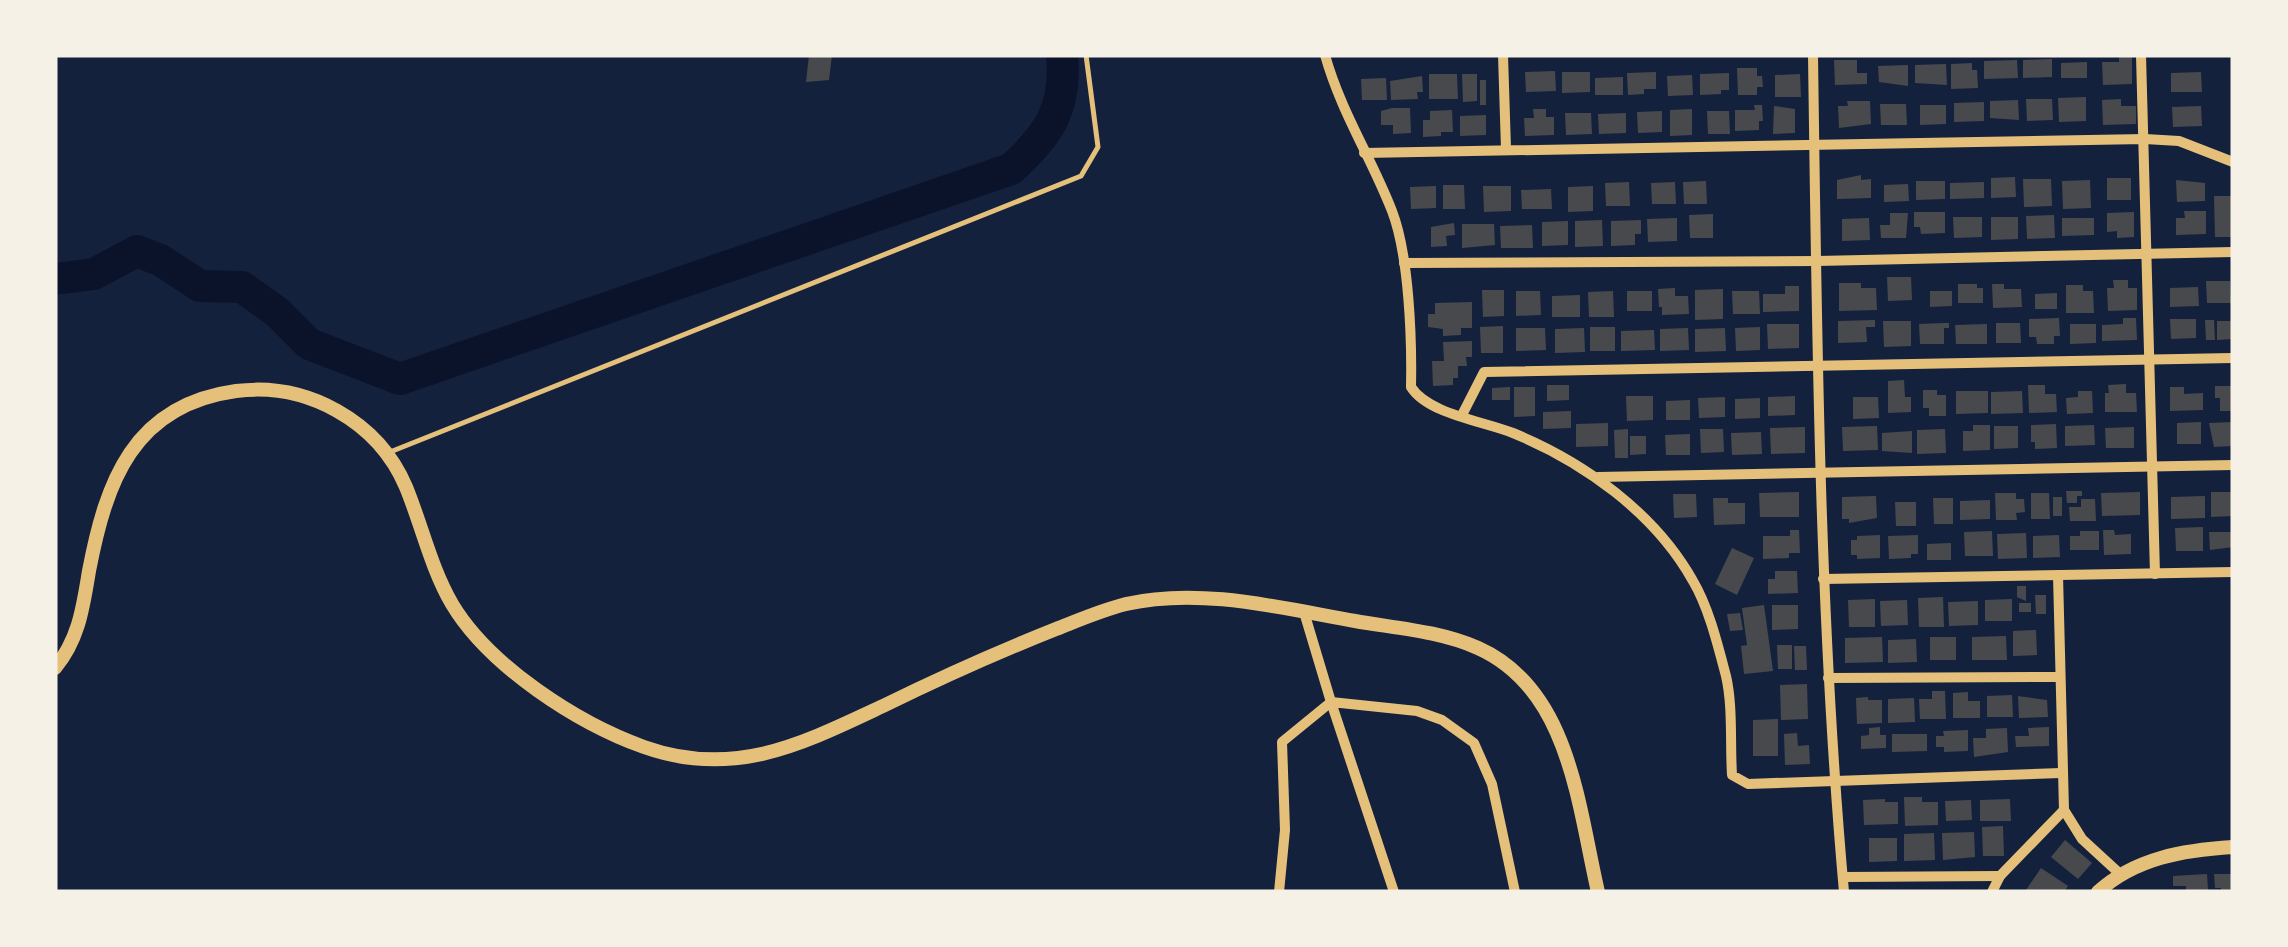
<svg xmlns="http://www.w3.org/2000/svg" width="2288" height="947" font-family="Jost,sans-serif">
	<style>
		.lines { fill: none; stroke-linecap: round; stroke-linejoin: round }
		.river { stroke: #0b132b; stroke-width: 32 }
		.building { fill: #48494c }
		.service { stroke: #e5c07b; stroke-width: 5 }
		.minor { stroke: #e5c07b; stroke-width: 10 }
		.tertiary { stroke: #e5c07b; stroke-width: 14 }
	</style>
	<rect width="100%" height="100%" fill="#14213d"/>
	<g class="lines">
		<!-- river -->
		<path class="river" d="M55 279 94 274 137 251 160 260 200 286 242 287 277 312 309 344 400 379 1011 169C1049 135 1067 108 1062 55"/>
	</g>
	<!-- building -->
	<g class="building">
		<path d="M809 55H832L829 80 806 82Z"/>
		<path d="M2119 56H2132V84L2103 85 2102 62H2119Z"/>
		<path d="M2052 59V77L2023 78V60Z"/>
		<path d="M1834 60H1857V73H1867V84L1835 85Z"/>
		<path d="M2017 60 2018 78 1984 79V61Z"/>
		<path d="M2087 62V78H2061V63Z"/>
		<path d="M1972 63V70H1977L1978 88 1951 89V64Z"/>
		<path d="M1946 64 1947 85 1915 83V65Z"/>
		<path d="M1908 65V86L1879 82 1878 66Z"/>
		<path d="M1737 68H1757V76H1762L1763 87H1757V95H1738Z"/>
		<path d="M1555 71 1556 91 1526 92 1525 72Z"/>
		<path d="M1562 72H1590V92L1562 93Z"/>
		<path d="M1656 72V89H1644V94L1628 95 1627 73Z"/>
		<path d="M2201 72 2202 92H2171V73Z"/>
		<path d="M1729 73V90H1721V94L1700 95V74Z"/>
		<path d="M1429 74H1457L1458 99H1429Z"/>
		<path d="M1462 74H1477V101L1463 102Z"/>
		<path d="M1800 74 1801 97H1775V75Z"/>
		<path d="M1692 75 1693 95 1668 96 1667 76Z"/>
		<path d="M1422 76 1423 92H1417L1418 99 1391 100 1390 81Z"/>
		<path d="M1623 77V95H1595V78Z"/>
		<path d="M1386 78 1387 100H1362L1361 79Z"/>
		<rect x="1480" y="80" width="6" height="25"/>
		<path d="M2086 97V121L2059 122 2058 98Z"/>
		<path d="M2026 99H2052L2053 120 2027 121Z"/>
		<path d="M2121 99V106H2136V124L2103 125 2102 100Z"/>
		<path d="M2018 100 2019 120 1990 118V101Z"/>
		<path d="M1847 101H1870L1871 124 1839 128 1838 106H1848Z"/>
		<path d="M1984 102V121L1954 122V103Z"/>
		<path d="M1880 104H1906L1907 125H1881Z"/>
		<path d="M1754 105H1762L1763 121H1759V130L1735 131V110H1755Z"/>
		<path d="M1920 105H1946V124L1920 125Z"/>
		<path d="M1774 106 1795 109V133L1773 134Z"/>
		<path d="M2201 106 2202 126 2173 127 2172 107Z"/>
		<path d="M1392 108H1410L1411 133 1393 134V125H1381V111Z"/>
		<path d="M1533 109H1546V117H1554V135L1525 136 1524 118H1534Z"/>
		<path d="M1692 109V135L1670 136V110Z"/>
		<path d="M1452 110 1453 132H1441V136L1423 137V120H1430V111Z"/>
		<path d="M1662 111V132L1638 133 1637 112Z"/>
		<path d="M1707 111H1729L1730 134H1708Z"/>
		<path d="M1565 113H1591L1592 134 1566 135Z"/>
		<path d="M1626 113V133L1599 134 1598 114Z"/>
		<path d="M1486 115V135L1460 136V116Z"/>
		<path d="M1861 175V180L1871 179V198L1837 199V180Z"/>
		<path d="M2015 177 2016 197 1991 198V178Z"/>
		<rect x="2107" y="178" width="24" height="22"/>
		<path d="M2023 179H2051L2052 206 2024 207Z"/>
		<path d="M2090 180 2091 208 2063 209 2062 181Z"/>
		<path d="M2176 180 2205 183V201L2177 202Z"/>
		<path d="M1706 181 1707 204H1684L1683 182Z"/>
		<path d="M1916 181H1945V199L1916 200Z"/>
		<path d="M1629 182 1630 206H1606L1605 183Z"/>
		<path d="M1675 182 1676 204H1652L1651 183Z"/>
		<path d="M1984 182V198L1950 199V183Z"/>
		<path d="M1908 184 1909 201 1884 202V185Z"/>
		<path d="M1443 185H1464L1465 209H1443Z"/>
		<path d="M1436 186V208L1411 209 1410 187Z"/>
		<path d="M1483 186H1511V211L1484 212Z"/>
		<path d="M1593 186V211L1568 212V187Z"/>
		<path d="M1551 189 1552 209H1522L1521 190Z"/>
		<path d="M2214 196H2233V237H2215Z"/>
		<path d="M2184 211H2206V234L2176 235V218H2185Z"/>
		<path d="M1914 212H1945V233L1921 234 1920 227H1914Z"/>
		<path d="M2134 212V237L2117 238V231L2107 232V213Z"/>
		<path d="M1890 213H1908L1906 238H1881L1880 225H1890Z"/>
		<path d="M1713 214V238H1690L1689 215Z"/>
		<path d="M2054 215 2055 238 2027 239 2026 216Z"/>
		<path d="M1953 217H1982V237L1954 238Z"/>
		<path d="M1991 217H2018V239L1991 240Z"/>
		<path d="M1677 218V241L1648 242 1647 219Z"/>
		<path d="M1869 218 1870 240 1842 241V219Z"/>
		<path d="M2062 218H2094V235L2062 236Z"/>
		<path d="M1602 220 1603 246 1575 247V221Z"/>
		<path d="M1641 220V234H1635V245L1611 246V221Z"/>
		<path d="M1568 221V245L1542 246V222Z"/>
		<path d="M1454 223 1455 235 1446 236 1447 246 1431 247V227Z"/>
		<path d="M1462 224H1494L1495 245 1462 248Z"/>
		<path d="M1532 225 1533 248H1501L1500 226Z"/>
		<path d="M1887 277H1911L1912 300 1888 301Z"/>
		<path d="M2113 280H2128V288H2137V310L2108 311 2107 288H2114Z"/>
		<path d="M2206 281H2230L2231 303H2207Z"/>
		<path d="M1839 283H1861V288H1876L1877 310 1839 311Z"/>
		<path d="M1958 284H1977V288H1983V303H1958Z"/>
		<path d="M1992 284H2004V289H2021L2022 307 1993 308Z"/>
		<path d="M2066 285H2083V291H2093L2094 313H2066Z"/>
		<path d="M1785 286H1799V311L1763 312V294H1785Z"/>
		<path d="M2198 287 2199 306 2170 307V288Z"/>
		<path d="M1675 288V296H1688L1689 314 1662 315V307H1659L1658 289Z"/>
		<path d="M1723 289V319L1695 320V290Z"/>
		<path d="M1482 290H1504V316L1483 317Z"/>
		<path d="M1516 291H1540L1541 315 1516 316Z"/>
		<path d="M1613 291 1614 317H1589L1588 292Z"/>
		<rect x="1627" y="291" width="25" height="20"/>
		<path d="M1732 291H1759L1760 314H1733Z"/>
		<path d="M1930 291H1952V306L1930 307Z"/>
		<path d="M2057 293V309H2035V294Z"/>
		<path d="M1580 295V317H1552V296Z"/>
		<path d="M1472 302V328H1461V335L1443 336V329L1428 327V314H1435V303Z"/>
		<path d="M2059 318 2060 336H2054V344H2037L2036 337H2029V319Z"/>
		<path d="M2123 318H2136L2137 340 2102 341V325L2123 324Z"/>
		<path d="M2170 319H2196V338L2171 339Z"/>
		<path d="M1875 320V327H1866L1867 342 1838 343V321Z"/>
		<path d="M2205 320H2214L2215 340H2206Z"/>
		<path d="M1883 321H1911V346L1884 347Z"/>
		<path d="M2217 321H2233V339L2217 340Z"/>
		<path d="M1944 323H1949V328H1944V344H1920L1919 324Z"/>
		<path d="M1996 323H2020L2021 343H1996Z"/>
		<path d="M1767 324H1799V348L1768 349Z"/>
		<path d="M1987 324V344H1956L1955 325Z"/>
		<path d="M2070 324H2096V343L2070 344Z"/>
		<path d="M1503 326V353H1481L1480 327Z"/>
		<rect x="1590" y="327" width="25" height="24"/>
		<path d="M1760 327V350L1736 351 1735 328Z"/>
		<path d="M1516 328H1545L1546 350 1516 351Z"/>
		<path d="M1584 328 1585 352 1555 353V329Z"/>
		<path d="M1688 328 1689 350 1660 351V329Z"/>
		<path d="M1725 328 1726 351 1695 352V329Z"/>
		<path d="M1654 330 1655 350 1621 351V331Z"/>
		<path d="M1472 341V357H1466L1467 366H1458V378H1453V385L1433 386 1432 361H1444L1443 342Z"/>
		<path d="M1904 380 1905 397H1911V412L1888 413V381Z"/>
		<path d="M2126 384V393H2136L2137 412H2105V393H2109L2108 385Z"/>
		<path d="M1547 385H1569V400L1547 401Z"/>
		<path d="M2028 385H2045V394H2056L2057 412 2029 413Z"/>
		<path d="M2215 386H2233V411H2220V398H2215Z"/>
		<path d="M1510 387V400H1492V388Z"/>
		<path d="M1514 387H1535V416L1514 417Z"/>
		<path d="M2170 387H2184V394L2203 393V410L2170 411Z"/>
		<path d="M1923 390H1937V395H1946V416H1929V408H1923Z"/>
		<path d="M1956 391H1988V413L1956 414Z"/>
		<path d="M2022 391 2023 413 1991 414V392Z"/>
		<path d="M2078 391H2092L2093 413 2067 414 2066 398 2078 397Z"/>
		<path d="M1626 396H1653V420L1627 421Z"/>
		<path d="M1795 396V415L1768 416V397Z"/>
		<path d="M1725 397V417L1699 418 1698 398Z"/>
		<path d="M1853 397H1878L1879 418 1853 419Z"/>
		<path d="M1760 398V418L1735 419V399Z"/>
		<path d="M1690 400V420H1666V401Z"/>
		<path d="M1571 411V428L1543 429V412Z"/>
		<path d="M2201 422V444H2177V423Z"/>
		<path d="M2233 422V446L2214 447 2209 423Z"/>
		<path d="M1608 423V446L1576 447V424Z"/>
		<path d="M2056 424 2057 448 2035 449V442H2031V425Z"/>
		<path d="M1973 425H1990V450L1963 451V431H1973Z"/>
		<path d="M2094 425 2095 445 2065 446V426Z"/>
		<path d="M1877 426 1878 450 1843 451 1842 427Z"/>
		<path d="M1994 426H2018V448L1994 449Z"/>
		<path d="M1805 427V453L1771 454 1770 428Z"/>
		<path d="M2134 427V448H2106L2105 428Z"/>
		<path d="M1628 429V458H1615L1614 430Z"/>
		<path d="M1700 429H1723L1724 452 1701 453Z"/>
		<path d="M1945 429 1946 453 1917 454V430Z"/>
		<path d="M1912 431V453L1882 451V433Z"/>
		<path d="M1761 432 1762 454 1732 455 1731 433Z"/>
		<path d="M1690 434V455H1666L1665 435Z"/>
		<path d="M1630 436H1646V454L1630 455Z"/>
		<path d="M2066 491H2082V496H2077V503H2067Z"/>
		<path d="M1799 492V517H1760L1759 493Z"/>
		<path d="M2140 492V515L2102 516 2101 493Z"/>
		<path d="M2211 492H2233V516L2211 517Z"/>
		<path d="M1995 493H2016V499H2024L2025 512 2016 513 2017 520H1996Z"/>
		<path d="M2031 493H2049L2050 519H2031Z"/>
		<path d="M1673 494H1696L1697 517 1674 518Z"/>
		<path d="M1876 496 1877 518 1849 523V519H1842V497Z"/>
		<path d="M2205 496V518L2171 519V497Z"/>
		<rect x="2053" y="497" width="9" height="19"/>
		<path d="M1713 498H1728V503H1745V524L1714 525Z"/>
		<path d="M1933 498H1953V524H1934Z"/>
		<path d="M2081 499H2095L2096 521H2070L2069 507H2081Z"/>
		<path d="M1990 500V519L1960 520V501Z"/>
		<path d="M1895 502H1916V526H1896Z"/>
		<path d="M2203 527V551H2176L2175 528Z"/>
		<path d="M1790 530H1799L1800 553H1789V558L1763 559V536H1790Z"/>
		<path d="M2103 530H2114L2115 535 2131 534V554L2104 555Z"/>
		<path d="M1992 531 1993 556H1965L1964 532Z"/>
		<path d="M2080 531H2099V550H2070V536H2080Z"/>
		<path d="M2209 532H2233V547L2210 550Z"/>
		<path d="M2026 533 2027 558 1998 559 1997 534Z"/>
		<path d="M1880 535V558L1857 559V555H1851V540H1857V536Z"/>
		<path d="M1918 535V554H1911V558L1889 559 1888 536Z"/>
		<path d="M2059 535 2060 557 2033 558V536Z"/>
		<path d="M1951 543V560H1927V544Z"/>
		<path d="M1732 548 1754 558 1737 595 1715 584Z"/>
		<path d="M1775 571H1797L1798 593 1768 594V579H1775Z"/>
		<path d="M2017 586H2026V601L2017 597Z"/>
		<path d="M2035 595H2046V614H2036Z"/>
		<path d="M1943 597 1944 627H1919L1918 598Z"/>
		<path d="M1875 599V627H1849L1848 600Z"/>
		<path d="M2012 599V621H1985V600Z"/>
		<path d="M1907 600 1908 625 1881 626 1880 601Z"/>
		<path d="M1978 601V625L1949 626 1948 602Z"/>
		<rect x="2019" y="603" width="12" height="9"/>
		<path d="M1764 605 1773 671 1744 674 1741 646 1747 645 1742 608Z"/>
		<path d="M1772 605H1798V629L1772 630Z"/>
		<path d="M1740 613 1743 630 1730 631 1727 614Z"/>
		<path d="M2036 630 2037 655 2013 656V631Z"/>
		<path d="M2006 636 2007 660H1972V637Z"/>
		<path d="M1882 637 1883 662 1845 663V638Z"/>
		<rect x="1930" y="637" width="26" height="23"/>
		<path d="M1916 639 1917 662 1888 663V640Z"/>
		<path d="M1777 645H1792V669H1778Z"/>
		<path d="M1794 646H1806L1807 670H1795Z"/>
		<path d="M1807 684 1808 719 1781 720 1780 685Z"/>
		<path d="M1932 691H1945L1946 719H1920L1919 699H1932Z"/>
		<path d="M1968 692V701H1980V718H1953V693Z"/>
		<path d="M2012 695 2013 717H1987V696Z"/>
		<path d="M2018 696 2047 700 2048 717 2019 718Z"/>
		<path d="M1868 697V700H1882V723L1857 724 1856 698Z"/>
		<path d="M1914 698 1915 722 1888 723V699Z"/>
		<path d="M1778 719V756H1753V720Z"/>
		<path d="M1880 727V735H1886V748L1861 749V736L1869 735V728Z"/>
		<path d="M2049 727V746L2016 747 2015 736H2029L2028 728Z"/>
		<path d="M2007 728 2008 752 1974 757 1973 738H1986V729Z"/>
		<path d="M1968 730V751L1944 752V747H1936V736H1944L1943 731Z"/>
		<path d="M1797 733 1798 746 1809 745 1810 764 1785 765 1784 734Z"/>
		<path d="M1892 734H1927V751L1892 752Z"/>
		<path d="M1904 797H1922V802H1938V825L1905 826Z"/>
		<path d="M1885 799V802H1898V824L1864 825 1863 800Z"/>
		<path d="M2010 799 2011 821H1980V800Z"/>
		<path d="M1971 800 1972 820 1946 821 1945 801Z"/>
		<path d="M2003 826 2004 856H1983L1982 827Z"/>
		<path d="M1974 832 1975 857 1943 860 1942 833Z"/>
		<path d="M1934 833 1935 860 1904 861V834Z"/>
		<path d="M1869 838H1897V861L1869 862Z"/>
		<path d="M2065 840 2092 863 2078 879 2051 857Z"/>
		<path d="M2041 868 2068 886 2064 892 2026 890Z"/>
		<path d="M2207 874 2208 890 2186 891V886H2173V876Z"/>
		<path d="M2214 874H2233V892H2221V888H2215Z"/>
	</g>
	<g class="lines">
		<!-- service -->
		<path class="service" d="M390 452 1081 176 1098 147 1086 55"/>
		<!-- minor -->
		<g class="minor">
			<path d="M1325 55C1341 112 1371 157 1392 211 1409 255 1412 338 1411 387 1428 414 1483 421 1513 433 1584 462 1655 513 1693 581 1709 608 1718 646 1726 676 1733 706 1730 743 1732 775L1748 784 2061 773"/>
			<path d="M1503 55 1506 149"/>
			<path d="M1813 55C1817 334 1819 614 1844 892"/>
			<path d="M2141 55 2155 574"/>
			<path d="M1364 153 2145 139 2179 141 2233 162"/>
			<path d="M1404 263 1817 261 2233 252"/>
			<path d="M1462 415 1484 372 2233 358"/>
			<path d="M1598 477 2233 465"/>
			<path d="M2058 575 2064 810 2082 839 2119 873"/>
			<path d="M1823 579 2233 572"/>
			<path d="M1828 678 2060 677"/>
			<path d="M1843 877 2000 876"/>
			<path d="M1279 892 1285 830 1282 742 1331 702 1304 612"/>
			<path d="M1394 892 1331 702 1417 711 1442 720 1474 743 1492 784 1515 892"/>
			<path d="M1992 892 2000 876 2064 810"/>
		</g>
		<!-- tertiary -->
		<g class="tertiary">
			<path d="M55 668C79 639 83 607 89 571 106 482 133 405 236 391 307 382 378 421 406 487 422 526 431 568 452 604 489 666 577 723 644 747 734 779 802 744 883 706 940 678 998 652 1056 629 1079 620 1102 610 1126 604 1200 587 1281 608 1355 621 1395 628 1440 631 1478 648 1570 689 1578 806 1598 892"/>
			<path d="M2098 892C2135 858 2184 850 2233 847"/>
		</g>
	</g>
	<!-- border -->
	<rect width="2288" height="947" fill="none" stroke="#f6f1e7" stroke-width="115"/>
</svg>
